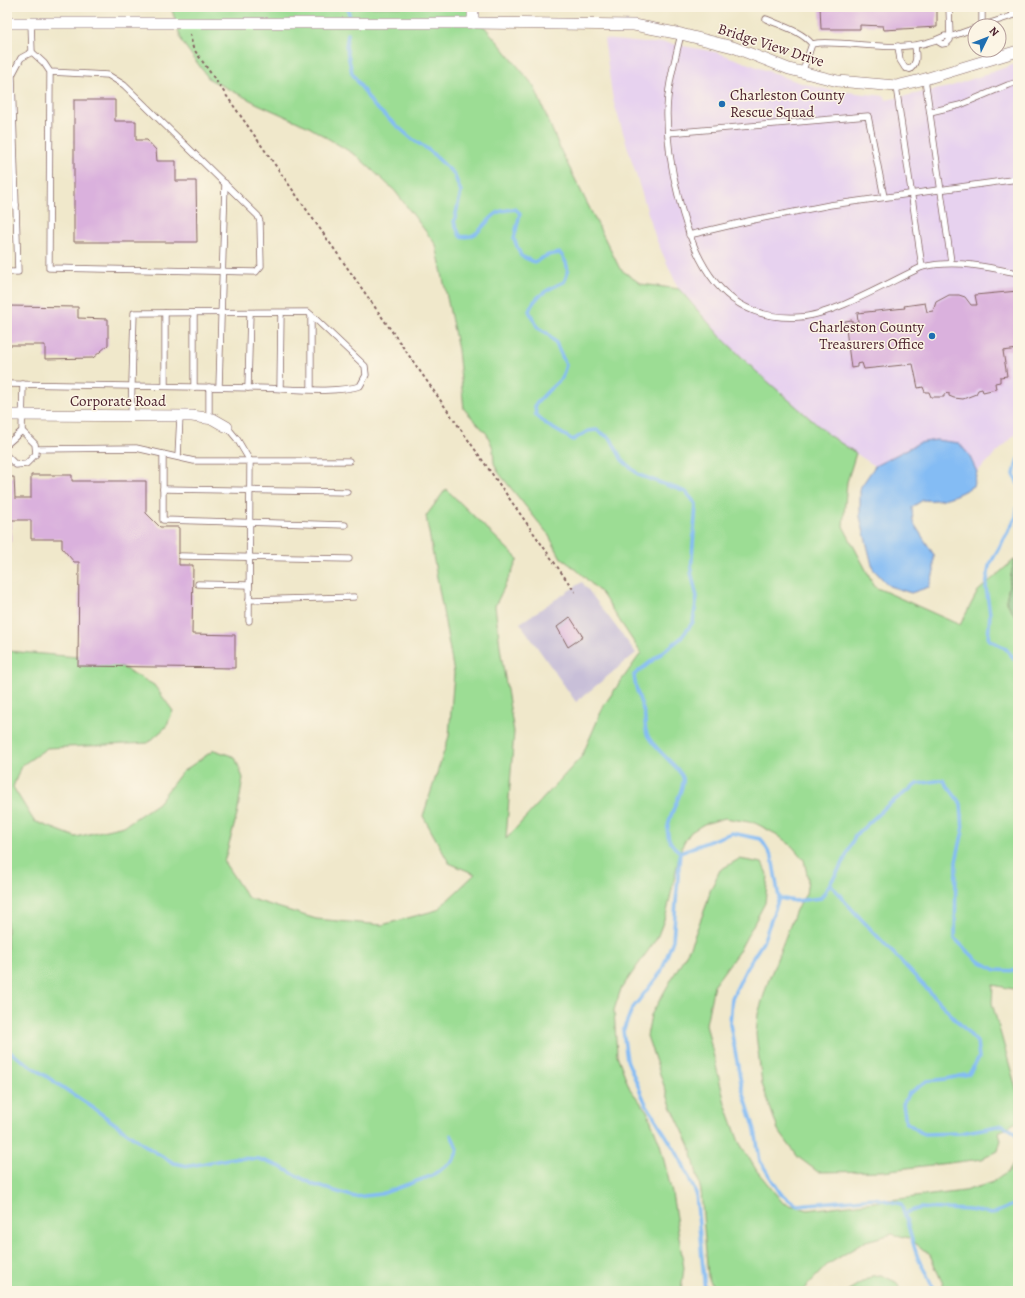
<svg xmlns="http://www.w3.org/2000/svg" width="1025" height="1298" font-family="Alegreya,serif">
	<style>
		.built { fill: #e7d2ef }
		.industrial { fill: #c8bfd8 }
		.green { fill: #9cdd94; stroke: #737e60 }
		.forest { fill: #7dbc7e; stroke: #646e54 }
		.water { fill: #84bcf4; stroke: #676e90 }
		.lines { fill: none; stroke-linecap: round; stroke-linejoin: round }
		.stream { stroke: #84bcf4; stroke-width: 3.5 }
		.building { fill: #dab1dd }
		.service-casing { stroke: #846563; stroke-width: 7 }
		.minor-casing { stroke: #846563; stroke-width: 12 }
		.path { stroke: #846563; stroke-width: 2; stroke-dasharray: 3 3; stroke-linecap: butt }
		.service { stroke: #fff; stroke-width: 5.5 }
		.minor { stroke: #fff; stroke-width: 11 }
		.poi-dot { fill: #1f6fb2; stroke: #fcf5e5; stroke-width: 1.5 }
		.labels { text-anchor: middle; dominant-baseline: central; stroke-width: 3; stroke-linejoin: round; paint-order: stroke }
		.street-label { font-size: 15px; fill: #4a1f2b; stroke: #fcf5e5 }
		.poi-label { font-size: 15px; fill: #4a1f2b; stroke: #fcf5e5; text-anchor: start }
	</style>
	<rect width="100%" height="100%" fill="#fcf5e5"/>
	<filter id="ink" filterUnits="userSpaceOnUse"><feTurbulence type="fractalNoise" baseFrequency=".025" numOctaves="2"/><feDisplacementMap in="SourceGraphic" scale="8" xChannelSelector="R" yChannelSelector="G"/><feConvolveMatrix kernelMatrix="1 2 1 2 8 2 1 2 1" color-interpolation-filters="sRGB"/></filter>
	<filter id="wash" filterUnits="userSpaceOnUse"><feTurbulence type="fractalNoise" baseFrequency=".012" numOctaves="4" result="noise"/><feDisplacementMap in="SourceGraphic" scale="16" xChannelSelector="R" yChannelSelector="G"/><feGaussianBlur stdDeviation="0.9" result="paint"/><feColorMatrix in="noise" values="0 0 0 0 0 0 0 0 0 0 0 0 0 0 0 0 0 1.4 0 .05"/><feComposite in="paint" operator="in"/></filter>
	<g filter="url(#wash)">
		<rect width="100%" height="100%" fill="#f0e8cb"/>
		<!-- built -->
		<path class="built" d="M604 39 644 43H667L716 52 798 82 828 90 885 96 886 100 949 87 1018 63V432L977 472 969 455 919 443 875 466 830 436 757 372 721 337 679 290 656 239 613 100Z"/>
		<!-- industrial -->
		<path class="industrial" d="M582 582 636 653 576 702 520 623Z"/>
		<!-- green -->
		<g class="green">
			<path d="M171 7H467L497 41 534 86 561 151 620 269 641 284 679 289 721 337 757 372 830 436 856 453 847 482 843 526 875 587 960 625 978 591 1014 560 1006 601 1018 621V990L993 985 992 1003 1018 1095V1121L999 1132 1001 1140 998 1151 982 1159 882 1171 818 1172 798 1157 778 1130 762 1084 756 1034 758 1014 768 982 796 910 806 894 808 879 804 860 792 846 776 834 755 823 725 818 704 824 691 832 684 842 680 852 667 912 657 938 621 989 614 1010 617 1055 630 1089 647 1111 660 1144 672 1193 684 1268 681 1291H7V651L102 659 122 667 154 685 173 711 166 727 148 743 47 748 21 766 13 787 34 821 76 837 124 826 158 803 182 772 214 750 235 757 243 778 237 815 224 862 248 898 316 919 382 925 437 910 475 874 449 863 423 816 449 736 454 673 426 516 446 489 518 559 495 606 501 654 514 732 506 839 582 756 604 705 641 653 602 594 578 571 561 558 548 534 498 472 494 463 493 448 487 434 464 409 458 350 436 245 395 191 357 156 309 127 258 104 209 79 182 42Z"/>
			<path d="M739 859 762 863 768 876 765 903 739 951 714 985 706 1024 725 1103 739 1142 757 1171 783 1203 808 1210 964 1191 991 1183 1008 1172 1018 1155V1291H946L930 1255 909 1238 892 1234 866 1241 827 1265 802 1291H715L708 1277 701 1191 690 1146 671 1106 647 1036 651 1015 690 947 706 906 710 891 720 870Z"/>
			<path d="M881 1275 896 1282 901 1291H847L872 1276Z"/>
		</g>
		<!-- forest -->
		<path class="forest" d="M1014 560 1018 561V621L1006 601Z"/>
		<!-- water -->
		<path class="water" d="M936 440 959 443 969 455 977 472 973 486C956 496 942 502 923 500L912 507 913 522 934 555V572L929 587 911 593 889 586 873 569 860 517V488L875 466 919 443Z"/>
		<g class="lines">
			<!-- stream -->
			<g class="stream">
				<path d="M348 7 350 22"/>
				<path d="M348 34 346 46 352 73 373 105 412 139 430 151 454 174 461 192 454 222 460 236C479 241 484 220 499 212 503 210 510 210 515 209L520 213 514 239 521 256 534 262 548 255 560 253C568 263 570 271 564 282 550 288 534 296 529 311L538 328 547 333 556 343 566 365 562 378 548 391 535 405 536 416 549 426 573 440 588 431 597 430 611 439 622 460 639 475 686 492 696 504 691 572 697 597 693 622 681 638 634 675C635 689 640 699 644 713 646 719 644 727 647 734 652 748 681 768 683 778 684 782 682 786 681 790 674 813 655 835 680 852"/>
				<path d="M1018 459 1014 474 1018 484"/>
				<path d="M1018 504 1016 517 989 566 986 588 990 614 988 639 1005 648 1018 663"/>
				<path d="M830 883 847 904 977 1042 979 1058 969 1074 946 1079 927 1081 908 1094 903 1104 906 1122 923 1134 961 1133 1003 1125 1016 1133 1018 1137"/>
				<path d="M779 898 763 942 747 967 732 998 730 1024 742 1088 755 1130 760 1161 781 1194 797 1205 874 1198 901 1204C908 1222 911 1240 918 1258 923 1269 930 1279 934 1291"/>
				<path d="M7 1050 89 1105 150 1149 174 1163 189 1166 234 1158 259 1159 281 1167 314 1185 355 1197 381 1194 431 1176 453 1161 458 1149 451 1135"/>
				<path d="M905 1213 920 1208 969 1210 992 1214 1018 1203"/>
				<path d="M705 1291 696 1193 680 1158 645 1102 627 1060 623 1031 632 1009 661 972 673 940 680 852 732 833 761 839 772 857 779 898 795 901 821 898 843 863 855 836 888 805 917 784 943 780 961 804 963 831 956 861 955 939 977 960 996 970 1018 971"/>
			</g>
		</g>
		<g id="blocks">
			<!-- building -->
			<g class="building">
				<path d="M820 7H937V27L884 30 883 26 860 25V29H821Z"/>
				<path d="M74 100H115V121H136V140H147L156 150 157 161H176V181H196L197 242H74Z"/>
				<path d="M1018 291V349L1003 351 1007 376 1000 377V382L995 383 996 389 983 392 982 389 978 390 976 394 963 399 954 398 949 396V393L944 394V397H931L929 392H925L923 387 918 388 913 364 864 369 862 363 857 364V367L851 368 845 321 852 320V323L858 322 857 313 905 308 904 306 925 303 927 312 933 311 936 302 949 295H959L965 297 971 305H977L975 295Z"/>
				<path d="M7 306 78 307V318L108 319V345L93 358 45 359V345H7Z"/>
				<path d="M31 475H72V481H146V513L160 527H179V565H193L192 634 235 635V668L78 666 79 562H74L62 548V539H31V520H11V542H7V477H14L15 498H31Z"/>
				<path d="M570 617 583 637 568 647 557 627Z"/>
			</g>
		</g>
	</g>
	<g filter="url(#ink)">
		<use href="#blocks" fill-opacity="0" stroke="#846563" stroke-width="1"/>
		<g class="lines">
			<defs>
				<g id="service">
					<path d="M982 7V26"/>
					<path d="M1012 7 1013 15"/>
					<path d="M766 19C782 26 801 31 812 44"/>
					<path d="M31 23 32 52 44 63 50 72 49 268 256 272 261 266 260 222 258 216 124 85 108 75 50 72"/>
					<path d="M981 26 1018 14"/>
					<path d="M681 34C675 60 667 87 667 114 667 142 671 168 678 195 693 260 722 322 799 317 834 315 889 282 922 267 956 259 984 267 1018 273"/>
					<path d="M937 41 942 44 947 43 950 40V37L975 28"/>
					<path d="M898 46 900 60 905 68 910 69"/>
					<path d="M910 69C918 63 916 55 915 46"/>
					<path d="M802 73 812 44 818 43C860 41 905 56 945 36L950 37 949 7"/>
					<path d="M7 75H12L21 58 32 52"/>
					<path d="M925 79 951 262"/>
					<path d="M896 86 922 267"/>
					<path d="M930 112 960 105 1008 85 1018 82"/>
					<path d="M668 133 868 116 884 197"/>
					<path d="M7 205H16"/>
					<path d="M689 235 753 220 830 205 1018 179"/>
					<path d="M7 272H18L12 75"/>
					<path d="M194 313V387"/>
					<path d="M7 384C89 385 172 387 254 388 284 388 333 394 360 386L366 375 365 366 308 312 134 313 131 416"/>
					<path d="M165 386V313"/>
					<path d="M209 387V419"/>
					<path d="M219 387 225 183"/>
					<path d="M248 388 250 313"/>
					<path d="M280 388 281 313"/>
					<path d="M311 389V315"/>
					<path d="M227 427 237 439 250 461 249 621"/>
					<path d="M7 444 22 431 23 384"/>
					<path d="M36 449 136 448 194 461H349"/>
					<path d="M163 454V520L345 525"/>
					<path d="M7 456 16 465 26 464 36 454 35 444 22 431"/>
					<path d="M178 457 180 416"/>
					<path d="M163 489 347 492"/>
					<path d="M181 556 349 559"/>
					<path d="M198 584 249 585"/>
					<path d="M249 600 354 597"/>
				</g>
				<g id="minor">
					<path d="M7 23H473L634 25 681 34 733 47 789 69 838 81 896 86 925 79 1018 51"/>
					<path d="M473 23V7"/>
					<path d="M7 415 192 416 213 419 227 427"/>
				</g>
			</defs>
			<!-- service casing -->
			<use href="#service" class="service-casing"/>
			<!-- minor casing -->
			<use href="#minor" class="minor-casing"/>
			<!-- path -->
			<path class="path" d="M190 34 193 48 575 592"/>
			<!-- service -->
			<use href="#service" class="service"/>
			<!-- minor -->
			<use href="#minor" class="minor"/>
		</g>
	</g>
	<!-- markers -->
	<g class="poi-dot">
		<circle cx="722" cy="104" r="4"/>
		<circle cx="932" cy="336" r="4"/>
	</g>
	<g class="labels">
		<!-- street labels -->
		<g class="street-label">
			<text transform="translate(771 45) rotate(18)">Bridge View Drive</text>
			<text x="118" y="401">Corporate Road</text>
		</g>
		<!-- poi labels -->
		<g class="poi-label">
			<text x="730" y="95">Charleston County<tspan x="730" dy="17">Rescue Squad</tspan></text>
			<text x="924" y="327" text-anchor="end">Charleston County<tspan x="924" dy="17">Treasurers Office</tspan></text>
		</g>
	</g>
	<!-- margin -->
	<rect width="1025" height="1298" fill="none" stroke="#fcf5e5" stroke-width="24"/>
	<!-- north arrow -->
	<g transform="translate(987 38) rotate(47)"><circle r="19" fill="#fcf5e5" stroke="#b59f9b"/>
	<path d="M0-3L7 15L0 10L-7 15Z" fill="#1f6fb2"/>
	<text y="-6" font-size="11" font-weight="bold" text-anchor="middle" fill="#4a1f2b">N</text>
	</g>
</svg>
